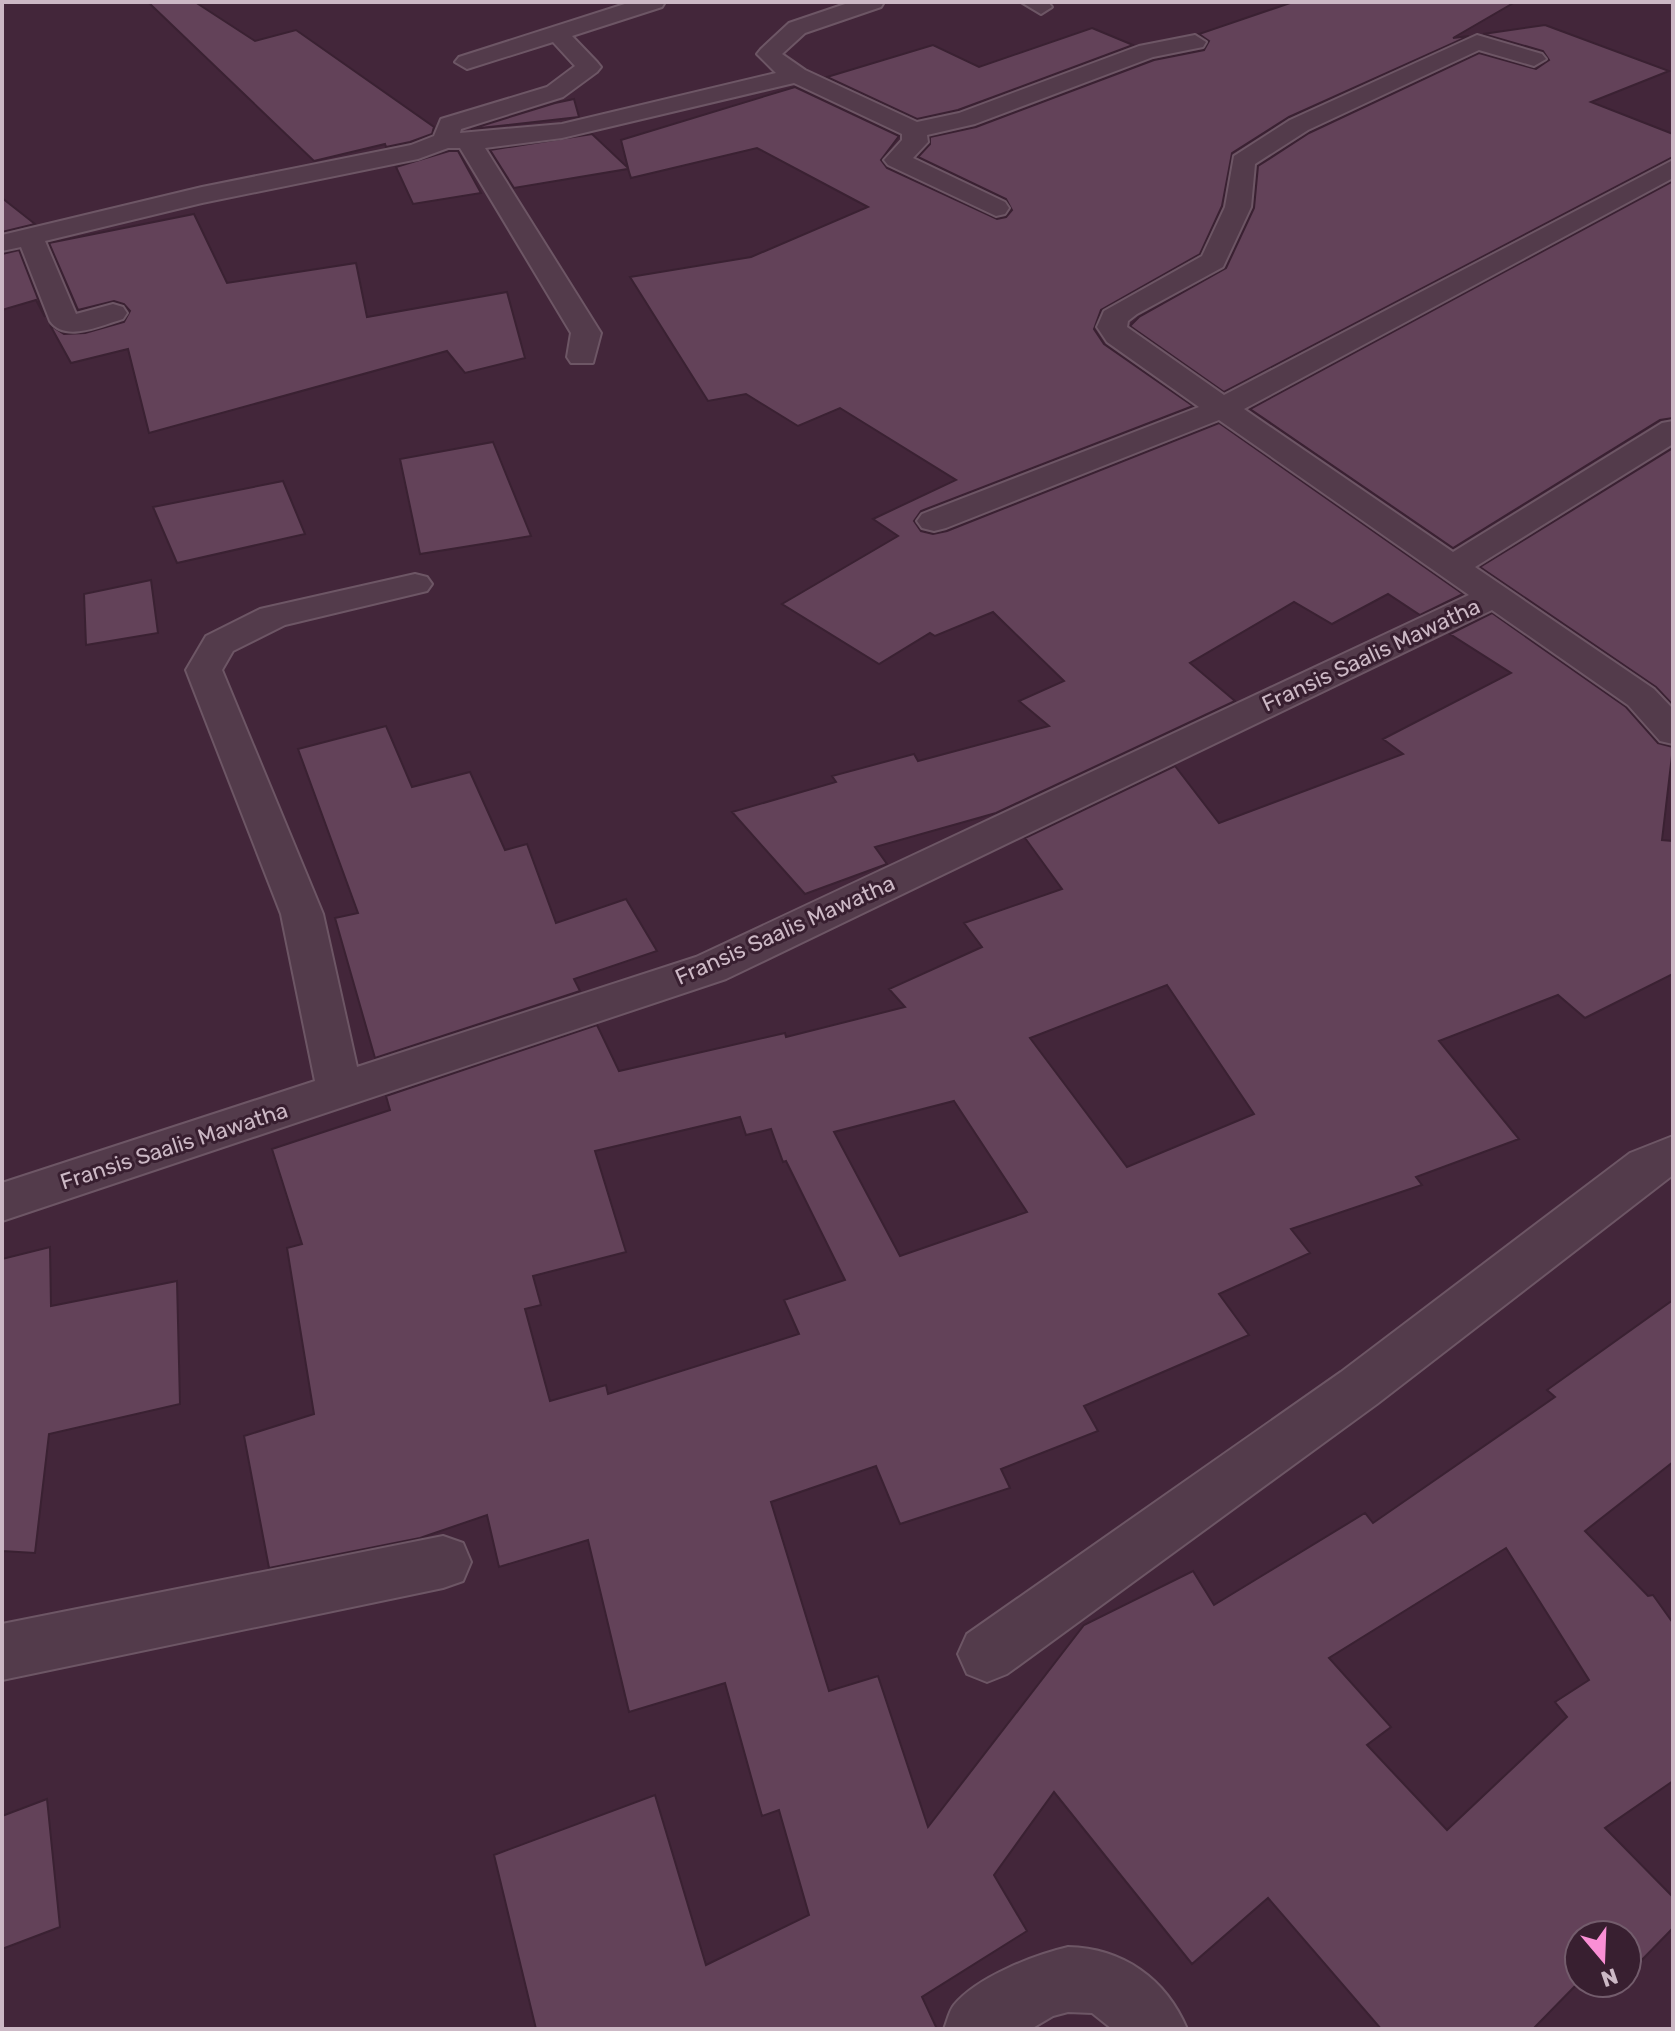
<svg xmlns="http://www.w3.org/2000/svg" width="1675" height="2031" font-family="Rubik,sans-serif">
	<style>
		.building { fill: #634259; stroke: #3a2132; stroke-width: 2; fill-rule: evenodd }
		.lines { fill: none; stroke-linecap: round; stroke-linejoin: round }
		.minor-casing { stroke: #6d5665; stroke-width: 4 }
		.minor { fill: #533b4b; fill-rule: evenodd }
		.labels { text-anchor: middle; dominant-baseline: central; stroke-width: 6; stroke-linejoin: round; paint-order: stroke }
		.street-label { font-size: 22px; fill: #ccb8c5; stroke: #381f30 }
	</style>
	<rect width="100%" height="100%" fill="#43263a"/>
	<!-- building -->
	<g class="building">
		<path d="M148 2H195L255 41 296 30 434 127 432 134 410 142 386 147 385 144 314 161Z"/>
		<path d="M1293 2H1515L1453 38 1469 36 1289 117 1232 153 1222 206 1200 254 1101 310 1094 329 1104 344 1193 406 921 511 914 521 921 531 933 534 947 531 1219 423 1463 594 1420 615 1388 594 1332 624 1294 602 1190 663 1235 701 996 813 875 847 887 864 805 894 732 812 836 782 832 776 914 754 918 761 1049 726 1019 701 1064 681 993 612 935 636 930 633 879 664 782 604 898 536 873 519 956 480 840 408 798 426 746 394 708 401 630 277 751 257 868 207 757 148 631 178 628 169 514 188 490 150 592 134 628 168 621 140 795 87 899 136 881 160 887 168 997 219 1006 217 1012 210 1006 199 918 157 930 144V137L976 127 1154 60 1204 50 1209 41 1199 34Z"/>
		<path d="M1545 25 1669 71 1591 102 1673 134V157L1224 392 1130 326 1139 317 1226 268 1254 208 1258 166 1309 133 1479 53 1536 69 1549 60 1543 51 1483 34Z"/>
		<path d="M1092 28 1133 45 958 110 917 119 827 77 933 45 979 67Z"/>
		<path d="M574 99 579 117 471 129 555 103Z"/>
		<path d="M449 151H458L481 193 413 204 396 167Z"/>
		<path d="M1673 181V418L1660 420 1453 548 1250 409Z"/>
		<path d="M2 198 35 224 2 232Z"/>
		<path d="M194 214 227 283 356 263 367 317 507 292 525 358 465 373 447 351 149 433 128 349 71 363 50 325 64 334 85 333 124 322 130 311 124 304 114 301 78 310 49 243Z"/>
		<path d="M19 250 45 317 36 300 2 310V254Z"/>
		<path d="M493 442 531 536 420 554 400 459Z"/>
		<path d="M1673 448V705L1656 687 1480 567Z"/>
		<path d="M283 481 305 534 177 563 153 507Z"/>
		<path d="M151 580 158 633 86 645 84 594Z"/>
		<path d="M1492 613 1626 707 1658 743 1673 747 1662 840 1673 841V974L1585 1018 1558 995 1439 1041 1519 1139 1416 1177 1422 1185 1291 1229 1310 1253 1219 1294 1249 1335 1084 1406 1098 1431 1001 1469 1010 1488 900 1524 876 1466 771 1502 829 1691 878 1676 928 1827 1084 1625 1193 1571 1214 1605 1365 1513 1373 1523 1555 1397 1547 1390 1673 1300V1462L1585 1531 1648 1596 1653 1595 1673 1623V1781L1605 1828 1673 1897V1928L1631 1971 1627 1967V1935H1579V1982L1533 2029H1381L1268 1898 1192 1964 1054 1792 994 1875 1027 1931 922 1997 937 2029H536L494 1855 655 1795 706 1965 809 1915 779 1810 762 1816 725 1683 629 1712 588 1540 499 1567 487 1515 420 1538 269 1568 244 1436 314 1414 287 1248 302 1244 272 1149 390 1110 386 1096 597 1025 619 1071 785 1033 786 1037 905 1007 889 989 982 947 964 923 1062 889 1025 838 1175 766 1219 823 1403 754 1383 739 1511 673 1450 634ZM1167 985 1254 1114 1127 1167 1030 1038ZM954 1101 1027 1212 900 1256 834 1132ZM740 1117 746 1135 771 1129 783 1162 786 1161 845 1280 784 1300 799 1334 608 1394 606 1385 550 1401 525 1309 541 1305 533 1276 626 1252 595 1151ZM1506 1548 1589 1680 1555 1702 1567 1717 1447 1830 1367 1745 1391 1727 1329 1658Z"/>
		<path d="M386 726 412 787 470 772 505 850 527 844 556 923 626 899 657 951 574 979 580 991 375 1058 335 918 358 913 298 749Z"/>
		<path d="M50 1247 51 1306 177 1281 180 1404 49 1434 35 1553 2 1551V1259Z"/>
		<path d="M47 1799 60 1927 2 1949V1816Z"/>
	</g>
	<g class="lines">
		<defs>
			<g id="minor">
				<path d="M631 2H665L662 7 572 36 597 62 601 67 597 72 563 97 461 129 460 133 562 124 776 73 757 54 761 49 789 23 851 2H884L881 7 805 33 782 54 805 70 917 122 959 113 1139 46 1195 35 1206 42 1203 47 1153 57 975 124 927 135 928 142 913 158 1005 202 1009 208 1005 214 996 216 888 165 884 160 902 140V134L794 83 562 138 485 148 601 333 593 363H571L567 357 571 333 460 148H448L418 159 202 203 45 241 76 314 113 304 123 307 127 313 123 319C102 325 65 343 50 321L21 247 2 251V235L202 187 411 145 434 136 441 119 547 87 575 66 553 42 467 69 455 62 459 57Z"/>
				<path d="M1021 2H1048L1052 7 1041 14Z"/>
				<path d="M1477 35 1542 54 1546 59 1534 66 1479 50 1308 130 1255 164 1251 207 1223 267 1137 314 1128 321 1127 327 1224 395 1673 160V178L1244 409 1453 552 1662 423 1673 421V444L1475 567 1654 689 1673 709V744L1660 741 1628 705 1492 610 726 979 2 1221V1183L315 1081 281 914 186 670 206 636 260 609 415 574 427 577 432 584 427 591 285 625 233 651 222 670 323 914 357 1067 696 957 1469 595 1219 420 946 528 934 531 922 528 917 521 922 514 1199 407 1107 342 1097 327 1104 311 1202 256 1225 207 1234 156 1290 120Z"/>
				<path d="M1673 1136V1175L1377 1404 1007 1674 987 1682 967 1674 958 1654 967 1634 1341 1372 1630 1153Z"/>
				<path d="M443 1536 463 1543 471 1562 463 1581 443 1588 2 1680V1624Z"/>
				<path d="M1068 1947C1123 1948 1166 1979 1187 2029H1112L1092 2013 1068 2012 1053 2016 1031 2029H944C947 2022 949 2011 954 2005 977 1977 1034 1955 1068 1947Z"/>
			</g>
		</defs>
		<!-- minor casing -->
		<use href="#minor" class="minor-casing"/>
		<!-- minor -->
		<use href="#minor" class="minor"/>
	</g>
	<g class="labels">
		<!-- street labels -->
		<g class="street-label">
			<text transform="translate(1371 655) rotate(-25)">Fransis Saalis Mawatha</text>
			<text transform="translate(785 930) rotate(-24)">Fransis Saalis Mawatha</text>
			<text transform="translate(174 1146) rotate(-18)">Fransis Saalis Mawatha</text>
		</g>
	</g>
	<!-- border -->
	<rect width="1675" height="2031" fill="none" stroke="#ccb8c5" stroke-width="8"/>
	<!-- north arrow -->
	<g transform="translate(1603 1959) rotate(161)"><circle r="38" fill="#381f30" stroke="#735c6c" stroke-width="2"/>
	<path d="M0-6L14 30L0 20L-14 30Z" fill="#fa8fd5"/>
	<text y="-12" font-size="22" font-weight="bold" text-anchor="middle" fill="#ccb8c5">N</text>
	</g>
</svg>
